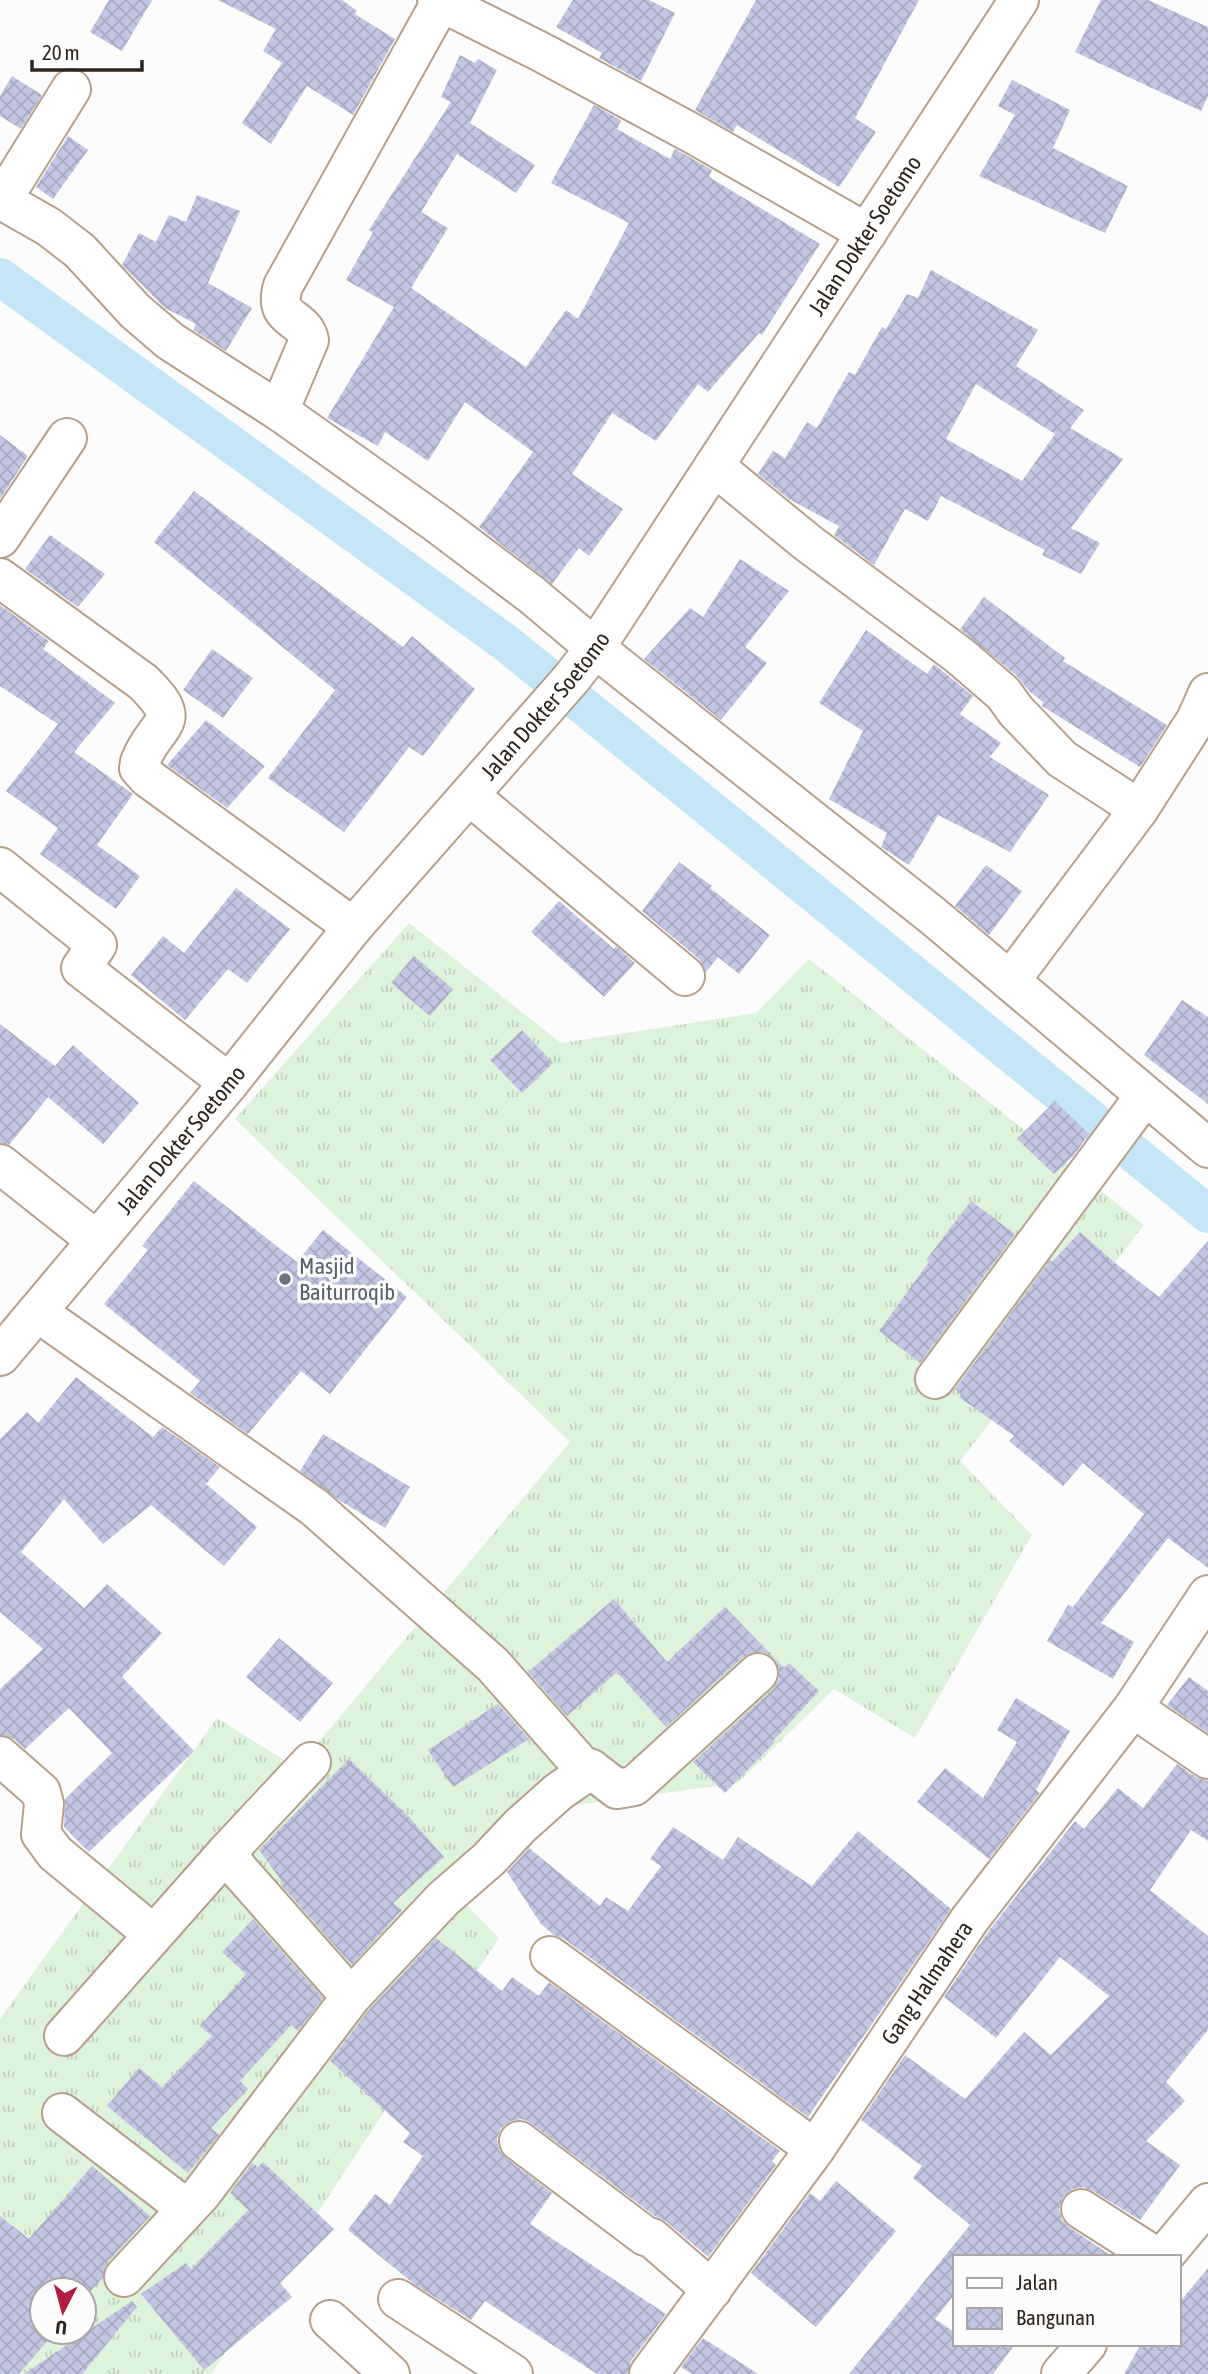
<svg xmlns="http://www.w3.org/2000/svg" width="1208" height="2374" font-family="'Asap Condensed',sans-serif">
	<style>
		.grass { fill: url(#grass-tufts); fill-rule: evenodd }
		.lines { fill: none; stroke-linecap: round; stroke-linejoin: round }
		.canal { stroke: #c5e6f6; stroke-width: 38 }
		.building { fill: url(#building-cross-hatch); fill-rule: evenodd }
		.minor-casing { stroke: #b6a08b; stroke-width: 42 }
		.minor { stroke: #fff; stroke-width: 38 }
		.worship-dot { fill: #6b7280; stroke: #fcfcfc; stroke-width: 2.5 }
		.labels { text-anchor: middle; dominant-baseline: central; stroke-width: 7; stroke-linejoin: round; paint-order: stroke }
		.street-label { font-size: 23px; fill: #2e261d; stroke: #fcfcfc }
		.worship-label { font-size: 23px; fill: #5b616d; stroke: #fcfcfc; text-anchor: start }
	</style>
	<defs>
		<pattern id="grass-tufts" width="24" height="20" patternUnits="userSpaceOnUse" patternTransform="scale(1.75)"><rect width="24" height="20" fill="#def3db"/><path d="M3 7l-1-3M5 7V3M7 7l1-3M15 17l-1-3M17 17v-4M19 17l1-3" fill="none" stroke="#bfd0bc"/></pattern>
		<pattern id="building-cross-hatch" width="8" height="8" patternUnits="userSpaceOnUse" patternTransform="scale(1.75)"><rect width="8" height="8" fill="#c3c6e2"/><path d="M0 0l8 8M0 8l8-8" fill="none" stroke="#a8aac1"/></pattern>
	</defs>
	<rect width="100%" height="100%" fill="#fcfcfc"/>
	<!-- grass -->
	<path class="grass" d="M409 923 561 1043 756 1013 809 959 1144 1225 960 1461 1032 1535 915 1738 834 1689 738 1783 503 1815 450 1888 499 1938 211 2374H0V2019L217 1718 297 1768 570 1442 235 1119ZM42 2290H84V2332H42Z"/>
	<g class="lines">
		<!-- canal -->
		<path class="canal" d="M0 277 506 643 1208 1214"/>
	</g>
	<!-- building -->
	<g class="building">
		<path d="M109 0H152L122 51 90 32Z"/>
		<path d="M218 0H342L357 11 355 14 395 39 353 115 307 86 271 144 242 123 282 63 263 51 276 29Z"/>
		<path d="M573 0H649L675 13 641 81 599 58 602 53 556 27Z"/>
		<path d="M756 0H919L855 118 876 132 839 187 737 125 733 132 695 110Z"/>
		<path d="M1101 0H1148L1208 27V96L1201 111 1075 52Z"/>
		<path d="M460 55 475 63 478 59 497 70 470 123 535 165 516 193 457 154 421 212 448 228 411 288 526 367 566 310 578 319 629 223 551 183 594 105 621 120 617 129 670 159 675 149 684 154 712 170 709 177 820 244 762 335 759 333 708 392 698 384 656 441 612 413 572 474 623 509 589 556 579 548 552 584 479 527 533 452 465 402 428 461 385 432 378 446 327 418 394 307 346 280 373 232 369 230 451 102 441 97Z"/>
		<path d="M12 76 42 95 21 129 0 116V96Z"/>
		<path d="M1012 80 1070 110 1053 148 1128 186 1105 233 979 176 1015 115 998 106Z"/>
		<path d="M68 136 88 150 53 199 36 187Z"/>
		<path d="M197 195 240 211 208 283 252 308 226 351 193 330 196 324 165 308 122 265 139 233 156 242 169 215 186 222Z"/>
		<path d="M931 270 1038 330 1016 366 1084 410 1070 428 1123 459 1071 528 1100 543 1081 574 1042 555 1045 550 941 496 928 521 905 509 874 565 834 535 839 526 789 499 758 474 773 451 785 458 807 422 817 428 849 372 855 375 882 327 886 329 907 294 918 298ZM976 384 1055 434 1022 481 946 439Z"/>
		<path d="M0 435 28 456 0 499Z"/>
		<path d="M194 491 403 647 412 636 475 689 423 756 409 747 344 832 268 778 335 690 154 542Z"/>
		<path d="M50 535 105 574 78 607 25 569Z"/>
		<path d="M740 559 789 591 745 647 767 663 721 720 644 659 690 608 703 617Z"/>
		<path d="M984 597 1065 658 1063 661 1167 725 1140 767 1042 706 1043 702 1029 691 1017 676 960 629Z"/>
		<path d="M0 605 49 641 43 649 115 703 74 752 133 794 97 845 140 876 116 909 40 854 58 828 6 791 58 724 0 686Z"/>
		<path d="M866 630 927 674 934 664 973 696 960 714 1001 743 990 757 1049 795 1010 852 938 815 909 865 881 847 887 833 829 799 863 731 819 703Z"/>
		<path d="M212 649 253 678 223 718 183 690Z"/>
		<path d="M206 720 265 766 227 808 167 765Z"/>
		<path d="M679 862 712 886 710 888 770 935 739 974 718 957 706 972 699 959 642 911Z"/>
		<path d="M986 865 1022 891 989 935 955 906Z"/>
		<path d="M236 888 290 929 247 983 228 969 185 1020 131 975 163 936 184 953Z"/>
		<path d="M559 901 614 949 616 946 635 963 604 997 531 932Z"/>
		<path d="M414 956 453 989 430 1016 391 983Z"/>
		<path d="M1182 1000 1208 1017V1104L1144 1055Z"/>
		<path d="M0 1024 55 1066 73 1045 139 1103 103 1144 48 1097 9 1145 0 1143Z"/>
		<path d="M522 1030 553 1063 522 1093 490 1060Z"/>
		<path d="M1055 1101 1089 1134 1074 1155 1054 1174 1017 1139Z"/>
		<path d="M194 1181 297 1262 323 1230 407 1297 330 1394 301 1371 248 1434 190 1393 200 1381 104 1304 148 1250 142 1246Z"/>
		<path d="M971 1201 1015 1234 920 1363 879 1331 929 1262 926 1260Z"/>
		<path d="M1080 1232 1114 1262 1159 1297 1208 1241V1568L1168 1538 1101 1623 1134 1642 1113 1679 1047 1641 1068 1605 1073 1607 1144 1514 1083 1463 1063 1486 1009 1441 1014 1436 959 1397 961 1395 955 1389 1050 1260 1052 1262Z"/>
		<path d="M76 1377 153 1437 162 1427 220 1467 206 1484 257 1527 224 1566 151 1505 103 1544 64 1499 21 1552 84 1608 107 1584 162 1633 122 1677 194 1751 89 1852 64 1827 65 1799 112 1753 69 1708 25 1749 14 1739 0 1735V1689L43 1649 0 1612V1439L27 1412 38 1423Z"/>
		<path d="M323 1434 410 1487 385 1528 339 1500 300 1471Z"/>
		<path d="M614 1599 667 1662 725 1607 784 1668 789 1663 819 1691 773 1741 775 1742 725 1793 693 1762 773 1689 779 1680V1669L775 1659 765 1652H754L743 1657 666 1727 617 1672 567 1716 528 1672Z"/>
		<path d="M279 1638 333 1683 300 1722 246 1677Z"/>
		<path d="M1189 1677 1208 1691V1733L1167 1705Z"/>
		<path d="M1016 1698 1070 1731 1036 1790 1040 1793 989 1859 917 1802 945 1768 983 1798 1017 1742 997 1730Z"/>
		<path d="M498 1704 529 1739 453 1787 428 1750Z"/>
		<path d="M349 1759 407 1815 444 1857 393 1903 402 1910 352 1965 282 1886 284 1884 259 1850Z"/>
		<path d="M1177 1764 1196 1777 1208 1781V1841L1191 1830 1150 1890 1208 1936V2030L1166 2082 1185 2101 1146 2141 1180 2165 1140 2220 1093 2191 1083 2187 1072 2189 1063 2197 1059 2209 1062 2220 1069 2227 1113 2257H954V2295L935 2319 954 2332V2344H1015L993 2374H849L970 2225 913 2178 922 2166 861 2120 905 2055 965 2099 1024 2032 1051 2055 1109 1996 1060 1957 996 2038 944 1997 988 1932 1075 1821 1084 1829 1118 1788 1143 1808Z"/>
		<path d="M673 1827 723 1860 738 1837 812 1886 858 1831 951 1909 808 2117 563 1938 554 1935 541 1924 507 1872 529 1848 600 1906 606 1897 628 1911 661 1866 650 1859Z"/>
		<path d="M253 1919 323 1998 298 2031 291 2025 240 2081 248 2089 211 2128 219 2135 188 2173 107 2106 139 2068 162 2087 212 2036 200 2026 246 1974 222 1952Z"/>
		<path d="M436 1938 502 1991 512 1977 539 1996 549 1982 780 2151 772 2161 776 2165 708 2257 666 2221 655 2216 532 2124 522 2119 511 2121 501 2128 497 2139 499 2150 506 2158 552 2193 530 2224 666 2314 631 2361 628 2374H597L485 2301 471 2320 414 2284 348 2230 375 2194 390 2205 423 2156 403 2142 410 2133 330 2061 368 2011Z"/>
		<path d="M263 2162 334 2229 280 2283 292 2297 204 2370 141 2294 186 2263 191 2269 248 2210 230 2193 252 2163 258 2167Z"/>
		<path d="M92 2166 150 2216 108 2262 103 2277 84 2299V2290H42V2332H55L19 2374H0V2216L29 2239Z"/>
		<path d="M836 2181 896 2231 816 2327 751 2273 810 2193 820 2201Z"/>
		<path d="M1208 2268V2374H1124L1141 2344H1178V2304Z"/>
		<path d="M132 2301 137 2307 82 2374H24Z"/>
		<path d="M703 2338 758 2374H692L681 2367Z"/>
	</g>
	<g class="lines">
		<defs>
			<g id="minor">
				<path d="M437 0 541 52 695 135 867 233"/>
				<path d="M0 199 49 227 80 251 135 311 170 341 279 411 438 524 532 595 595 648 933 916 1208 1148"/>
				<path d="M2 200 71 89"/>
				<path d="M279 411 309 340C304 315 272 322 283 286L441 2"/>
				<path d="M714 466 808 543 960 656 1003 693 1016 711 1062 759 1139 809"/>
				<path d="M0 538 67 438"/>
				<path d="M0 578 143 682C187 725 156 720 140 762L139 768 148 778 353 927"/>
				<path d="M470 796 685 976"/>
				<path d="M0 867 97 945 81 968 229 1083"/>
				<path d="M1010 981 1139 809 1196 720 1208 693"/>
				<path d="M0 1164 96 1240"/>
				<path d="M37 1312 314 1507 493 1665 581 1765 591 1769 558 1792 520 1826 489 1859 443 1899 351 1997 201 2194 124 2277"/>
				<path id="s1" d="M0 1356 229 1083 353 927 571 679 595 648 1019 0"/>
				<path d="M935 1379 1144 1097"/>
				<path d="M1133 1708 1208 1759"/>
				<path d="M0 1756 41 1792 44 1804 41 1834 55 1853 153 1934"/>
				<path d="M311 1762 227 1852 238 1869 351 1997"/>
				<path d="M591 1769 617 1789 634 1786 758 1673"/>
				<path d="M550 1956 815 2149"/>
				<path d="M64 2036 227 1852"/>
				<path d="M62 2113 187 2209"/>
				<path d="M519 2141 645 2236 652 2238 712 2290"/>
				<path d="M1081 2209 1156 2257"/>
				<path d="M1163 2257 1208 2203"/>
				<path d="M398 2299 513 2374"/>
				<path d="M330 2320 390 2374"/>
				<path id="s2" d="M649 2374 815 2149 970 1919 1133 1708 1208 1595"/>
				<path d="M1061 2374 1087 2344"/>
			</g>
		</defs>
		<!-- minor casing -->
		<use href="#minor" class="minor-casing"/>
		<!-- minor -->
		<use href="#minor" class="minor"/>
	</g>
	<!-- markers -->
	<circle class="worship-dot" cx="285" cy="1279" r="7"/>
	<g class="labels">
		<!-- street labels -->
		<g class="street-label">
			<text stroke="none"><textPath href="#s1" startOffset="1418">Jalan Dokter Soetomo</textPath></text>
			<text stroke="none"><textPath href="#s1" startOffset="849">Jalan Dokter Soetomo</textPath></text>
			<text stroke="none"><textPath href="#s1" startOffset="282">Jalan Dokter Soetomo</textPath></text>
			<text stroke="none"><textPath href="#s2" startOffset="480">Gang Halmahera</textPath></text>
		</g>
		<!-- worship labels -->
		<g class="worship-label">
			<text x="299" y="1266">Masjid<tspan x="299" dy="26">Baiturroqib</tspan></text>
		</g>
	</g>
	<!-- legend -->
	<rect x="953" y="2255" width="228" height="91" fill="#fcfcfc" stroke="#aaa6a3" stroke-width="2"/>
	<rect x="967" y="2278" width="35" height="10" fill="#ffffff" stroke="#aaa6a3" stroke-width="2"/>
	<text x="1016" y="2290" font-size="21" fill="#2e261d">Jalan</text>
	<rect x="967" y="2308" width="35" height="21" fill="url(#building-cross-hatch)" stroke="#aaa6a3" stroke-width="2"/>
	<text x="1016" y="2325" font-size="21" fill="#2e261d">Bangunan</text>
	<!-- north arrow -->
	<g transform="translate(63 2311) rotate(186)"><circle r="33" fill="#fcfcfc" stroke="#aaa6a3" stroke-width="2"/>
	<path d="M0-5L12 26L0 18L-12 26Z" fill="#b01d3f"/>
	<text y="-10" font-size="19" font-weight="bold" text-anchor="middle" fill="#2e261d">U</text>
	</g>
	<!-- scale -->
	<path d="M32 60v10h110v-10" fill="none" stroke="#2e261d" stroke-width="3.5"/>
	<text x="42" y="60" font-size="21" fill="#2e261d" stroke="#fcfcfc" stroke-width="5" paint-order="stroke">20 m</text>
</svg>
